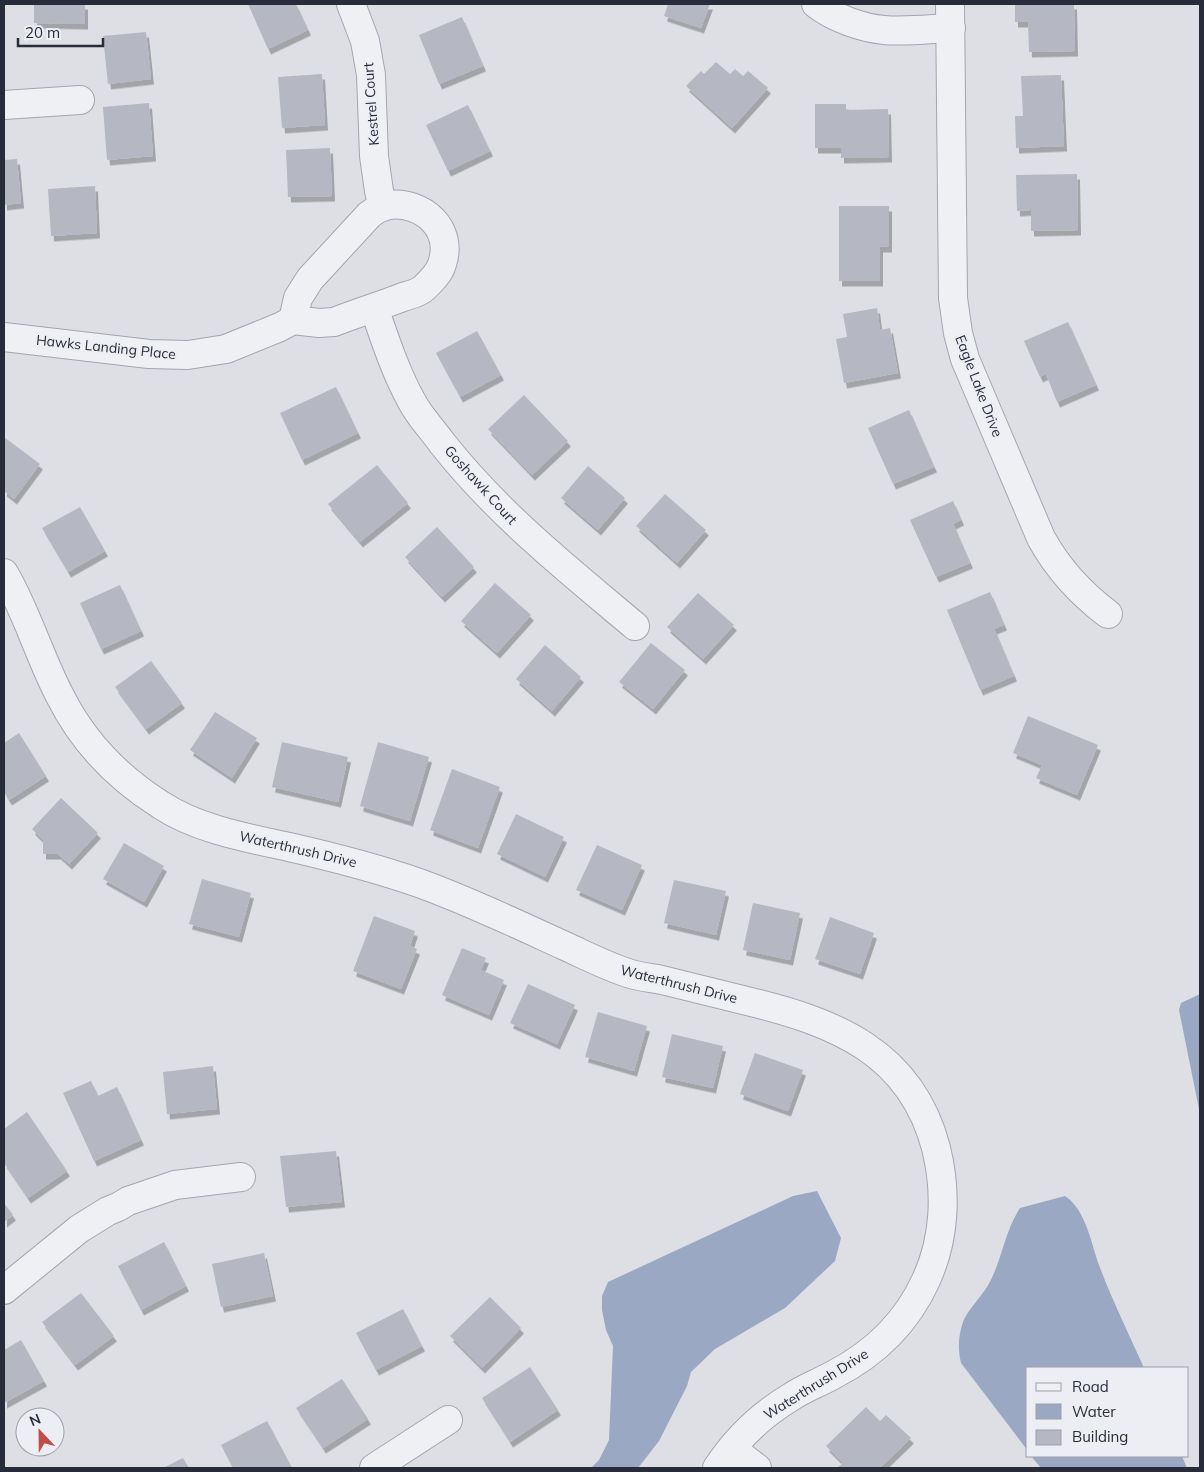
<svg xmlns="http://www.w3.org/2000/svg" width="1204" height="1472" font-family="Mulish,sans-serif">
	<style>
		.water { fill: #9ba8c3 }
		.building { fill: #b5b8c2; filter: url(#shadow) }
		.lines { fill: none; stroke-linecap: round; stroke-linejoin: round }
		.minor-casing { stroke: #a3a6ae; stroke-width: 30 }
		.minor { stroke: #eff0f4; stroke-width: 28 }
		.labels { text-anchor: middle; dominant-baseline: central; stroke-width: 4; stroke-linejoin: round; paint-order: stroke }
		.street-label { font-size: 14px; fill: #282c3a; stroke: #eceef3 }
	</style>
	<defs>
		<filter id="shadow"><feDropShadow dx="3" dy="5.5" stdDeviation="0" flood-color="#0004"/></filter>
	</defs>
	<rect width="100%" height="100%" fill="#dddfe5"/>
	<!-- water -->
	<g class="water">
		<path d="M1200 994V1114L1179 1010 1181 1003Z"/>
		<path d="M817 1191 841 1238 835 1261 785 1308 715 1349 691 1372 687 1386 659 1441 638 1468H591L599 1460 609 1440 613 1346 606 1330 602 1310V1296L608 1282 793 1196Z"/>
		<path d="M1065 1196C1086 1210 1091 1243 1099 1265 1112 1300 1129 1334 1144 1368H1028V1451L961 1363C958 1349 958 1340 962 1325 965 1313 980 1298 987 1287 1002 1262 1004 1232 1020 1208Z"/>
		<path d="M1031 1456H1182L1187 1468H1041Z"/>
	</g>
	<!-- building -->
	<g class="building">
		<path d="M34 4H85V24L34 23Z"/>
		<path d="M248 4H296L308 30 268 49Z"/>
		<path d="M668 4H710L701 28 664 16Z"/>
		<path d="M1015 4H1074L1075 51 1029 52 1028 22H1015Z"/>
		<path d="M462 17 483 66 439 84 419 35Z"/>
		<path d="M146 32 151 79 108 84 103 36Z"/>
		<path d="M716 62 730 74 735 69 743 76 748 71 768 88 732 128 686 86 701 71 704 74Z"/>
		<path d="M322 74 325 125 282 128 278 77Z"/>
		<path d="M1061 75 1064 146 1016 148 1015 116H1023L1021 76Z"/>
		<path d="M149 103 153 156 107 160 103 107Z"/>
		<path d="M815 104H846V110L888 109 889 157 841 158V148H815Z"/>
		<path d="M468 105 490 151 448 171 426 125Z"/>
		<path d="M330 148 332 196 288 197 286 150Z"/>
		<path d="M17 159 21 203 4 205V160Z"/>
		<path d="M1077 174 1078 230 1031 231V210L1017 211 1016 175Z"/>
		<path d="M95 186 97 233 51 236 48 189Z"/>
		<path d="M839 206H889V247H880V281H839Z"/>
		<path d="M877 308 880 330 890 328 898 373 844 383 836 339 847 337 843 314Z"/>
		<path d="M1068 322 1096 385 1057 402 1046 374 1040 377 1024 341Z"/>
		<path d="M477 331 501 375 460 397 436 353Z"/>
		<path d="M336 387 358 433 302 460 280 413Z"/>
		<path d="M524 395 568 441 532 475 488 429Z"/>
		<path d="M909 410 934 467 893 484 868 428Z"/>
		<path d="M4 437 40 464 14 499 4 491Z"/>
		<path d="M377 465 408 503 360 542 328 504Z"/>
		<path d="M588 466 625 498 598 530 561 498Z"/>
		<path d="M665 494 706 530 677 563 636 526Z"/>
		<path d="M953 501 961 520 953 524 970 563 936 577 910 520Z"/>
		<path d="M80 507 105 551 68 572 42 528Z"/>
		<path d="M437 527 474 567 442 597 405 557Z"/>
		<path d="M495 583 531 615 497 653 461 621Z"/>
		<path d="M120 585 141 631 101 649 80 603Z"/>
		<path d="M990 592 1004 625 994 629 1014 676 980 690 947 610Z"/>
		<path d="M698 593 734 625 703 659 667 627Z"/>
		<path d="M651 643 685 670 653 709 619 682Z"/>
		<path d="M545 645 581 677 552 711 516 679Z"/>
		<path d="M151 661 182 703 146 729 115 687Z"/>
		<path d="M215 712 257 738 232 778 190 750Z"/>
		<path d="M1028 716 1098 745 1077 795 1036 778 1042 765 1013 753Z"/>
		<path d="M19 733 46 776 9 800 4 792V743Z"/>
		<path d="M282 742 348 757 338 802 272 787Z"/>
		<path d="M378 742 429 757 410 821 360 806Z"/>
		<path d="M452 769 500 787 478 848 430 830Z"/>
		<path d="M61 798 98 833 69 864 58 854H43V840L32 829Z"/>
		<path d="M516 814 564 837 545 877 497 854Z"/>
		<path d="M124 843 164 866 144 902 103 879Z"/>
		<path d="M597 845 642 865 622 910 576 890Z"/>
		<path d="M202 879 251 893 239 937 189 924Z"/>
		<path d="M674 880 726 891 716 935 664 923Z"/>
		<path d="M753 903 800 913 790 960 743 950Z"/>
		<path d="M374 916 415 931 410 946 417 949 401 989 353 971Z"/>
		<path d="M830 917 874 933 860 974 815 959Z"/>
		<path d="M462 948 486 958 481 970 504 980 489 1015 442 995Z"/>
		<path d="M528 984 575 1005 557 1044 510 1023Z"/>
		<path d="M598 1012 647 1026 634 1071 585 1057Z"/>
		<path d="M672 1034 723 1046 713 1088 662 1077Z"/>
		<path d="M755 1053 803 1070 788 1111 740 1094Z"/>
		<path d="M213 1066 217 1109 167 1114 163 1072Z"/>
		<path d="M91 1081 98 1096 117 1087 141 1140 94 1161 63 1093Z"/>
		<path d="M27 1112 67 1171 28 1198 4 1163V1129Z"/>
		<path d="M336 1151 342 1202 286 1207 280 1156Z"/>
		<path d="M4 1203 13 1215 4 1222Z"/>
		<path d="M164 1242 186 1286 141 1310 118 1266Z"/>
		<path d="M264 1253 273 1296 221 1307 212 1264Z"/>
		<path d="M81 1293 114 1336 75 1365 42 1322Z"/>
		<path d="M490 1297 521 1328 482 1368 450 1336Z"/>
		<path d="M403 1309 422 1346 376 1370 356 1333Z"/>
		<path d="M21 1340 44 1381 4 1403V1350Z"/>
		<path d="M530 1367 558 1410 510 1442 482 1398Z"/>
		<path d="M342 1379 368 1419 323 1448 296 1408Z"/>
		<path d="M866 1407 880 1421 886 1415 911 1438 880 1468H837L843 1463 826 1446Z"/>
		<path d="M267 1421 292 1468H233L221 1445Z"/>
		<path d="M183 1458 189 1468H163Z"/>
	</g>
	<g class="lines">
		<defs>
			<g id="minor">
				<path d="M351 4 365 41 371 75 374 156 379 191 383 207"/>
				<path d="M816 4C834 18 862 28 884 30 904 32 930 29 951 28"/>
				<path d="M950 4 953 298 958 333 965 359 1041 538C1058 569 1080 593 1108 614"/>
				<path d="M4 105 80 100"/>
				<path d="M374 308C385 339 395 371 411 400 419 416 432 429 442 443 498 514 566 568 635 626"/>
				<path d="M4 337 149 354 188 355 226 349 280 327 293 320 319 323 334 322C357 313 380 306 403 297 409 295 419 293 424 288 431 281 439 274 442 264 454 229 423 201 389 205 382 206 374 211 369 215L310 279 298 298 293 320"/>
				<path d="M4 573C27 612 39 656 60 696 83 742 118 778 161 805 197 829 247 838 289 847 333 857 376 868 419 883 469 901 517 924 565 946 587 956 608 967 631 974 641 977 652 978 662 980 690 987 719 994 747 1001 835 1022 911 1052 936 1148 947 1192 945 1239 926 1280 907 1322 874 1354 833 1375 819 1383 804 1388 791 1397 761 1415 736 1439 717 1468"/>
				<path d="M4 1290 79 1229 108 1211 118 1207 128 1201 175 1185 241 1177"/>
				<path d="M732 1449 757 1468"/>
				<path d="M374 1468 448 1420"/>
			</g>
		</defs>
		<!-- minor casing -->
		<use href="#minor" class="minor-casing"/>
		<!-- minor -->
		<use href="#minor" class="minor"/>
	</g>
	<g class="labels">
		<!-- street labels -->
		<g class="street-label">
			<text transform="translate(371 104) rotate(-94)">Kestrel Court</text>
			<text transform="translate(106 347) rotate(6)">Hawks Landing Place</text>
			<text transform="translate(979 386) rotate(69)">Eagle Lake Drive</text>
			<text transform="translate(481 485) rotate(48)">Goshawk Court</text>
			<text transform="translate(298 849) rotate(13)">Waterthrush Drive</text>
			<text transform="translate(679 984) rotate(14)">Waterthrush Drive</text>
			<text transform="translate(816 1384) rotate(-32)">Waterthrush Drive</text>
		</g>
	</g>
	<!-- border -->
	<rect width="1204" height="1472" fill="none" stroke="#282c3a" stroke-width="10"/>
	<!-- legend -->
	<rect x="1026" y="1367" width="162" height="90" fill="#eceef3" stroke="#9ea0a9"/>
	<rect x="1036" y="1383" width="25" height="8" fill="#eff0f4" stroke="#9ea0a9"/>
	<text x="1072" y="1392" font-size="15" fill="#282c3a">Road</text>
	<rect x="1036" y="1404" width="25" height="15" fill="#9ba8c3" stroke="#9ea0a9"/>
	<text x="1072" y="1417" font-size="15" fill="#282c3a">Water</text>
	<rect x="1036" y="1430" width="25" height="15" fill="#b5b8c2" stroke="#9ea0a9"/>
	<text x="1072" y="1442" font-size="15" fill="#282c3a">Building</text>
	<!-- north arrow -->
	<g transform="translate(40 1432) rotate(338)"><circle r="24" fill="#eceef3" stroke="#9ea0a9"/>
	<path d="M0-4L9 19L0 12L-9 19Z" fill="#c04c4c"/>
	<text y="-8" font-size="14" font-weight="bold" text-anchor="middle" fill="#282c3a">N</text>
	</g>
	<!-- scale -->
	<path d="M18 38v8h85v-8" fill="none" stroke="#282c3a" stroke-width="2.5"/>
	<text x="25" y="38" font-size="15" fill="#282c3a" stroke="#eceef3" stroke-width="4" paint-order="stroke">20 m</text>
</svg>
